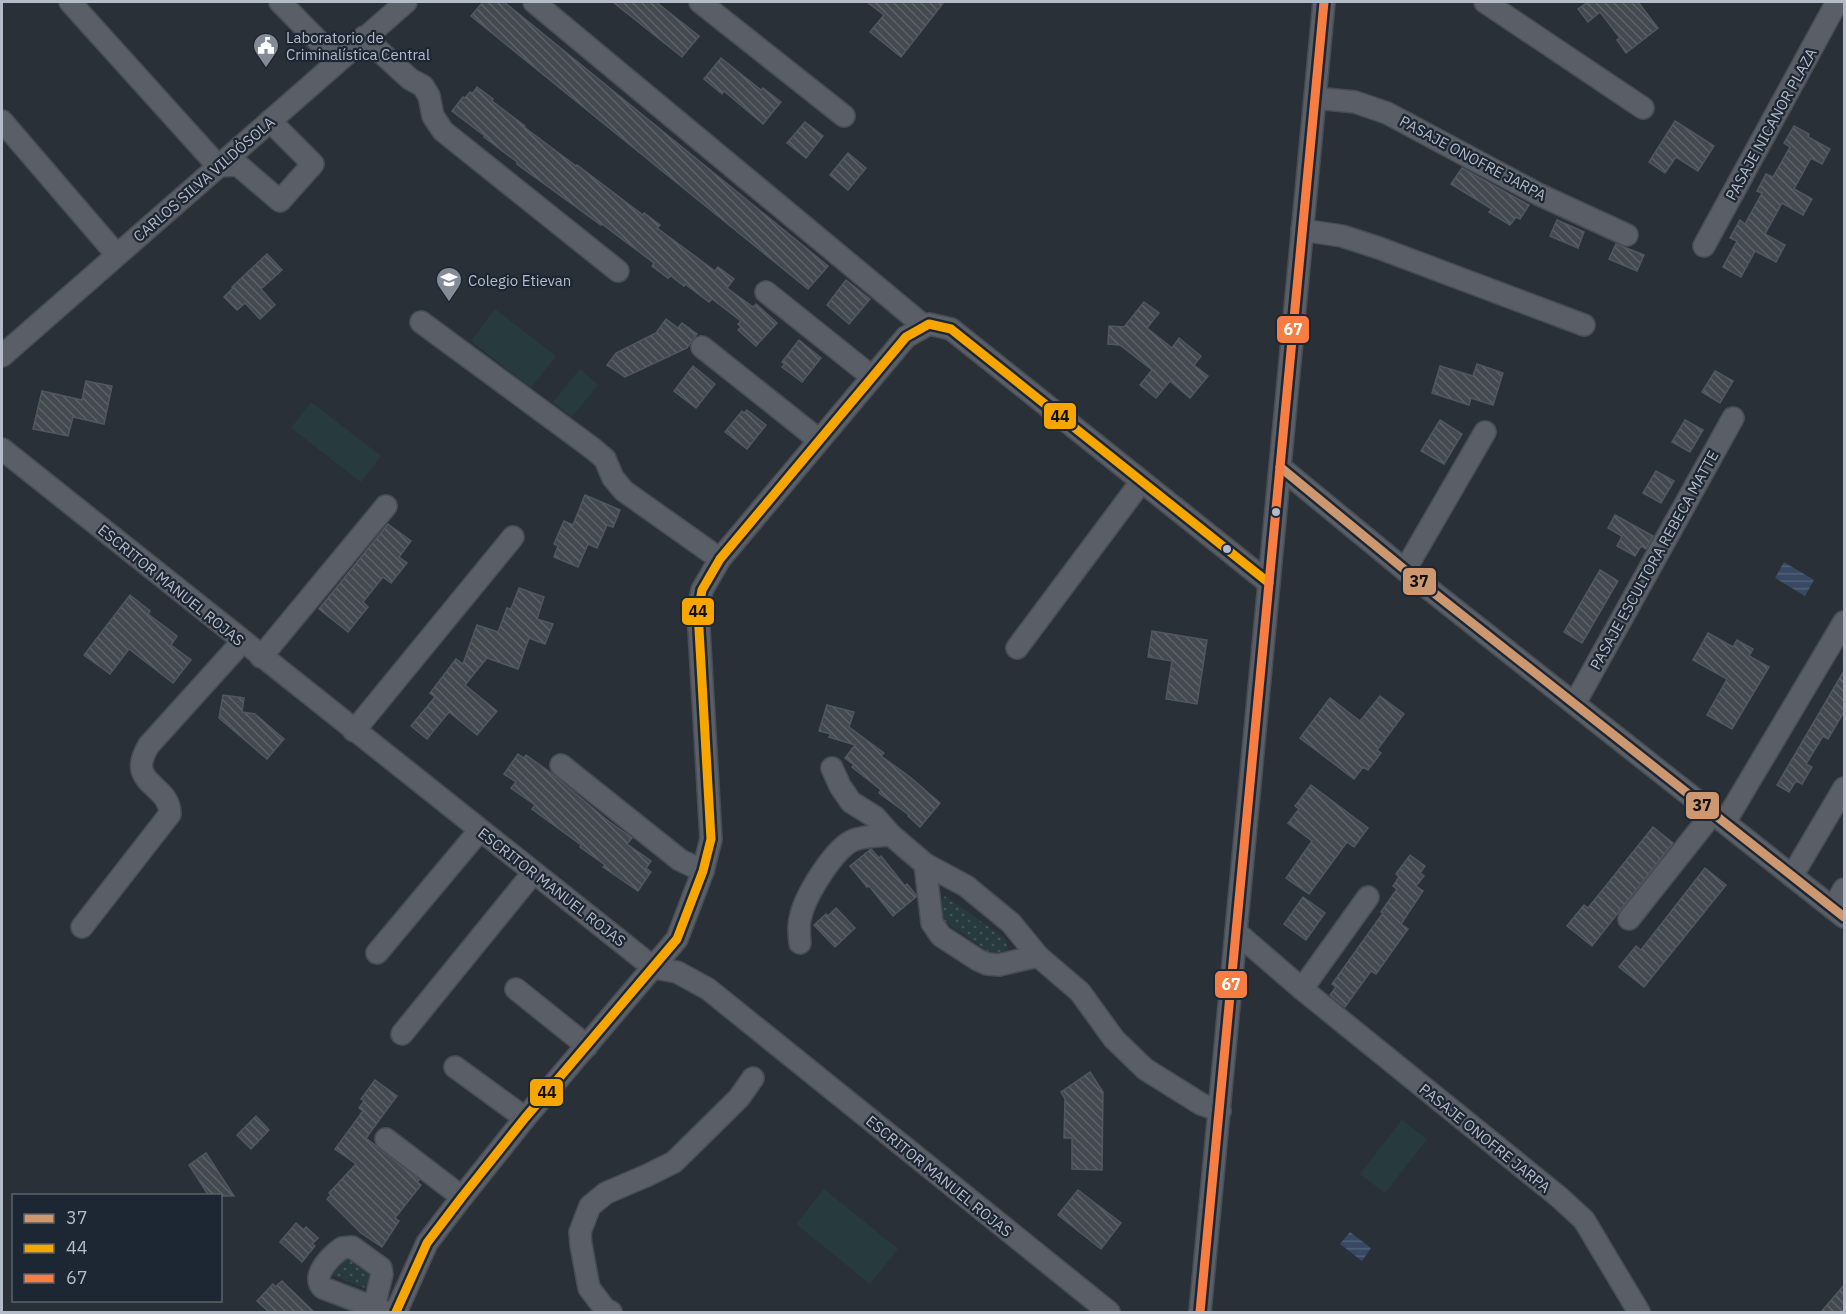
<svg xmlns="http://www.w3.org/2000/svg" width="1846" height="1314" font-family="'IBM Plex Sans',sans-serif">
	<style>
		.grass { fill: url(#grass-dots) }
		.pitch { fill: #273a3e }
		.water { fill: url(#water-rules) }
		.building { fill: url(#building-back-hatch); stroke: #52575f; stroke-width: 1.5 }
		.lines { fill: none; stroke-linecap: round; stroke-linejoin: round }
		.minor-casing { stroke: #484c53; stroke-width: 24 }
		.minor { stroke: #5a5e66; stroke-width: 21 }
		.bus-1-casing { stroke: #1d2633; stroke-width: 14 }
		.bus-2-casing { stroke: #1d2633; stroke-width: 14 }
		.bus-3-casing { stroke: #1d2633; stroke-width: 14 }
		.bus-1 { stroke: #cd976f; stroke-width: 9 }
		.bus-2 { stroke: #f7a600; stroke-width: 9 }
		.bus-3 { stroke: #f77d43; stroke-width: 9 }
		.bus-dot { fill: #b4bcc9; stroke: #1d2633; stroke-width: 2 }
		.labels { text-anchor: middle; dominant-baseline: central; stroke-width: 4.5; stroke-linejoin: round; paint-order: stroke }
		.poi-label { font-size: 15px; fill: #b4bcc9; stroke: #1d2633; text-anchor: start }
		.street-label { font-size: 15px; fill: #b4bcc9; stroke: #1d2633 }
		.line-badge { stroke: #1d2633; stroke-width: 2 }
		.badge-label { font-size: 16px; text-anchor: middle; font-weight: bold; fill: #fff }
		.pale-badge-label { font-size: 16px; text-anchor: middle; font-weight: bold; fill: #111 }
	</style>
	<defs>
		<pattern id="grass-dots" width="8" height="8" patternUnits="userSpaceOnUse" patternTransform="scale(1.5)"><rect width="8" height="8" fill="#273a3e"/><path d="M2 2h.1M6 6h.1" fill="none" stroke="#445559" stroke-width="1.8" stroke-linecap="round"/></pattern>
		<pattern id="water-rules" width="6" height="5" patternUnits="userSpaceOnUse" patternTransform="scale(1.5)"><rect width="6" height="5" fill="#384963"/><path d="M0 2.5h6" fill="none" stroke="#526178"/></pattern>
		<pattern id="building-back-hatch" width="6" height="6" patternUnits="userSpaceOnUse" patternTransform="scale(1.5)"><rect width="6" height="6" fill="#444950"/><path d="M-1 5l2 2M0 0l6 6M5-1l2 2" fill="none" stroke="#5d6168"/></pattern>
	</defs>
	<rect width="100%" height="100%" fill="#2a3038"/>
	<!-- grass -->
	<g class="grass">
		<path d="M945 896 1006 939 1008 950 992 954 933 913Z"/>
		<path d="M347 1258 373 1275 367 1289 332 1275Z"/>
	</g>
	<!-- pitch -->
	<g class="pitch">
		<path d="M495 309 556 356 531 388 471 341Z"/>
		<path d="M580 369 598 385 572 417 553 402Z"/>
		<path d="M311 402 381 456 361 482 291 428Z"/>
		<path d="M1402 1120 1427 1139 1385 1193 1360 1174Z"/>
		<path d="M824 1189 898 1249 870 1284 796 1224Z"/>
	</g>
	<!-- water -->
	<g class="water">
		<path d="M1784 562 1814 580 1805 596 1775 578Z"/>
		<path d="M1350 1232 1371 1248 1362 1261 1340 1244Z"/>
	</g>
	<!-- building -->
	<g class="building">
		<path d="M483 2H504L828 266 808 289 471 16Z"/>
		<path d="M613 2H656L699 36 682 57Z"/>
		<path d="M867 2H944L901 57 870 32 884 15Z"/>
		<path d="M1588 2H1638L1658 28 1626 53 1617 40 1620 38 1600 12 1588 22 1578 9Z"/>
		<path d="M721 58 761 90 763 88 781 102 763 124 724 91 722 94 704 79Z"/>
		<path d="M477 87 493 99 492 101 525 126 524 127 576 166 577 165 643 215 644 213 660 225 657 228 715 271 718 267 734 279 727 288 753 307 756 304 777 323 756 346 738 330 741 327 738 324 741 321 712 299 709 302 685 284 684 286 671 276 668 278 652 266 654 263 602 224 601 225 517 164V162L484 137 485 136 452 111 463 97 465 98 470 92 473 93Z"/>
		<path d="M1675 121 1714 146 1698 171 1676 157 1665 173 1649 162Z"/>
		<path d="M805 122 823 136 806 158 787 143Z"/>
		<path d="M1794 126 1809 134 1808 137 1830 149 1822 164 1811 158 1794 189 1812 199 1803 215 1782 203 1765 234 1785 245 1776 262 1755 251 1741 277 1723 267 1737 241 1730 238 1740 220 1745 224 1762 193 1757 191 1766 174 1773 177 1790 147 1784 143Z"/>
		<path d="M848 153 866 168 848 190 830 175Z"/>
		<path d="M1462 168 1529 205 1520 219 1516 217 1510 225 1489 212 1492 209 1451 184Z"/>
		<path d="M1557 220 1584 232 1578 248 1550 236Z"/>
		<path d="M1616 244 1644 255 1637 271 1609 259Z"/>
		<path d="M267 254 282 270 261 289 275 305 260 319 245 303 237 310 224 297 233 288 232 287Z"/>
		<path d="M846 280 870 299 849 324 827 305Z"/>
		<path d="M1144 302 1159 313 1147 328 1172 348 1179 338 1201 356 1194 365 1208 376 1190 398 1170 381 1156 398 1140 385 1152 370 1120 345 1108 344 1109 326 1124 327Z"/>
		<path d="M666 319 678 328 682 323 697 334 687 348 625 377 607 365 616 353 656 333Z"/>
		<path d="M799 340 821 358 802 382 782 367 785 364 782 362Z"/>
		<path d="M1477 364 1503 373 1493 405 1471 398 1469 405 1432 393 1440 366 1473 376Z"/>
		<path d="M693 366 715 384 696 408 674 391Z"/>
		<path d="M1715 371 1733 381 1720 403 1702 392Z"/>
		<path d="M86 381 112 386 104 424 73 417 68 436 33 429 42 391 82 400Z"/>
		<path d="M747 410 766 425 747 449 725 432 742 411 744 413Z"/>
		<path d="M1440 420 1462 434 1444 464 1421 451Z"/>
		<path d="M1685 420 1703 430 1690 452 1672 442Z"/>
		<path d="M1656 471 1674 481 1661 503 1643 493Z"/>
		<path d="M585 495 620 510 613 527 607 525 597 548 588 544 578 567 554 557 558 546 554 544 564 521 573 525Z"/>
		<path d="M1615 515 1653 536 1646 549 1641 546 1635 556 1617 546 1622 536 1608 528Z"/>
		<path d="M388 524 411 541 399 557 407 563 391 583 383 577 363 602 368 607 348 632 319 609Z"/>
		<path d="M1600 570 1618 581 1582 643 1564 632Z"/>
		<path d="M519 588 544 597 537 619 553 624 545 644 529 638 518 669 487 658 465 685 497 711 477 735 449 712 427 739 411 726 435 697 430 693 456 659 463 664 477 625 498 632 507 608 511 609Z"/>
		<path d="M130 595 150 611 148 614 177 636 171 645 191 660 173 683 129 649 110 674 84 655Z"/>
		<path d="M1152 631 1207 640 1197 704 1166 699 1172 661 1148 657Z"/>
		<path d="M1708 633 1733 647 1737 640 1753 649 1749 656 1769 667 1732 729 1707 715 1727 679 1693 660Z"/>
		<path d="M1845 669V710L1828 739 1823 736 1806 764 1812 767 1802 784 1796 781 1789 792 1777 785Z"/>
		<path d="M223 695 244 698 242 712 255 714 284 739 267 759 219 718Z"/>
		<path d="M1380 696 1404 714 1377 750 1381 753 1368 770 1363 767 1354 779 1300 738 1330 698 1360 721Z"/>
		<path d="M827 705 854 712 849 727 884 753 881 756 910 777 940 803 920 827 908 816 909 815 879 793 881 790 852 767 854 765 845 758 855 745 829 737 831 734 819 731Z"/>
		<path d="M518 754 524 758 526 755 551 773 607 820 632 838 627 844 651 861 646 868 651 872 638 891 603 867 605 865 580 847 581 845 532 809 535 805 511 788 516 782 504 774Z"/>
		<path d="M1311 785 1368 828 1354 847 1347 842 1309 894 1286 878 1312 841 1288 823 1299 809 1295 806Z"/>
		<path d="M1653 827 1673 843 1592 946 1567 926 1584 905 1588 908Z"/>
		<path d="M871 849 879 858 881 856 905 886 907 884 916 895V897L893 916 869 886 867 887 850 866Z"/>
		<path d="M1410 855 1425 866 1420 873 1424 876 1416 886 1423 891 1401 924 1408 929 1376 974 1371 971 1345 1007 1330 995 1336 987 1332 984 1383 913 1381 912 1397 889 1393 886 1399 877 1396 874Z"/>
		<path d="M1705 868 1726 885 1644 987 1619 967 1636 946 1641 950Z"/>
		<path d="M1303 897 1325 913 1306 940 1284 924Z"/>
		<path d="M836 908 855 928 835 947 814 925 826 914 828 916Z"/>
		<path d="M1090 1072 1103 1092 1102 1170 1072 1169V1138H1064L1065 1099 1061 1092Z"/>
		<path d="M375 1080 397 1096 366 1138 419 1180 417 1182 421 1185 395 1218 399 1221 382 1247 361 1233 327 1199 331 1195 329 1193 356 1164 335 1149 363 1111 359 1108 364 1101 361 1099Z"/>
		<path d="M256 1116 269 1130 251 1149 237 1135Z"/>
		<path d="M206 1153 234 1196H209L189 1165Z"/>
		<path d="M1078 1190 1121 1223 1101 1249 1058 1215Z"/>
		<path d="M296 1223 304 1230 306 1227 318 1238 312 1244 315 1246 302 1262 280 1242Z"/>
		<path d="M282 1281 314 1312H269L257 1301 273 1284 275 1287Z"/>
		<path d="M1845 1284V1312H1821Z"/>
	</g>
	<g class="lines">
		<defs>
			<g id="minor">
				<path d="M70 2 218 166 238 165 280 201 313 164 270 121"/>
				<path d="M280 2 338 61"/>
				<path d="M534 2 924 326"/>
				<path d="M700 2 844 116"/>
				<path d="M1485 2 1643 108"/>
				<path d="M364 37 410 79 423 86 429 96 433 116 443 131 618 271"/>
				<path d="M1315 98 1355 102 1387 113 1540 195 1627 235"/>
				<path d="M2 121 117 255"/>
				<path d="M1302 230 1342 236 1379 248 1584 325"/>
				<path d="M1704 246 1837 2"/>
				<path d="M766 292 871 376"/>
				<path d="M421 322 592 448 605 459 613 478 624 491 720 559"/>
				<path d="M702 347 819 440"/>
				<path d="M2 356 406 2"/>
				<path d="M2 449 654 968 677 972 708 989 1109 1312"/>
				<path d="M1280 467 1405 570 1844 917"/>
				<path d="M1405 570 1485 432"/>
				<path d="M1017 648 1141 482"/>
				<path d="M261 657 386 506"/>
				<path d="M1575 703 1733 418"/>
				<path d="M354 731 513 537"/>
				<path d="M561 765 680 860 703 871"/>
				<path d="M832 768 840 786 851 802 875 817 891 835 925 864 966 886 1011 923 1038 956 1080 992 1114 1039 1145 1069 1201 1104 1220 1111"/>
				<path d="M1725 822 1844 622"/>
				<path d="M925 864 932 923 941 936 978 960 987 964 999 965 1038 956"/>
				<path d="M1792 876 1844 788"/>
				<path d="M1833 908 1844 889"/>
				<path d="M1629 919 1713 813"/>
				<path d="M82 927 170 814C170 783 124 785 149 745L242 642"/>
				<path d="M1236 932 1302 989 1559 1197 1584 1220 1639 1312"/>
				<path d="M800 943C799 933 798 924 801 915 806 895 834 848 854 840 864 836 880 836 891 835"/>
				<path d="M377 953 480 830"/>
				<path d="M516 989 587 1046"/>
				<path d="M1302 989 1368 897"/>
				<path d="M402 1034 533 873"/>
				<path d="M455 1067 525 1118"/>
				<path d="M386 1139 462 1197"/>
				<path d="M374 1307 382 1274 381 1268 352 1247 342 1248C331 1256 310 1276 323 1288L386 1312"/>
				<path d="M396 1312 427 1243 462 1197 525 1118 677 939 703 871 711 839 698 612 702 590 720 559 906 337 929 324 951 329 1269 583"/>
				<path d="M611 1312 605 1309 589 1288 581 1245 580 1232 590 1206 606 1193 648 1175 674 1162 739 1098 753 1078"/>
				<path d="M1200 1312 1324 2"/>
			</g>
		</defs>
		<!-- minor casing -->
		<use href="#minor" class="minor-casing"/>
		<!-- minor -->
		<use href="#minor" class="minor"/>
		<defs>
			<path id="bus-1" d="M1280 467 1405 570 1844 917"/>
			<path id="bus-2" d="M396 1312 427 1243 462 1197 525 1118 677 939 703 871 711 839 698 612 702 590 720 559 906 337 929 324 951 329 1269 583"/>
			<path id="bus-3" d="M1200 1312 1324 2"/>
		</defs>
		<!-- bus-1 casing -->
		<use href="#bus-1" class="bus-1-casing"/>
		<!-- bus-2 casing -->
		<use href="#bus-2" class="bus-2-casing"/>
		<!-- bus-3 casing -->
		<use href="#bus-3" class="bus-3-casing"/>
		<!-- bus-1 -->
		<use href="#bus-1" class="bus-1"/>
		<!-- bus-2 -->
		<use href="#bus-2" class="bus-2"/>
		<!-- bus-3 -->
		<use href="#bus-3" class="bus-3"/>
	</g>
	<!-- icons -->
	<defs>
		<symbol id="civic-pin" viewBox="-11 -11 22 30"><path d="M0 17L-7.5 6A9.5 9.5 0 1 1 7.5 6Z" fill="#848b96" stroke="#1d2633"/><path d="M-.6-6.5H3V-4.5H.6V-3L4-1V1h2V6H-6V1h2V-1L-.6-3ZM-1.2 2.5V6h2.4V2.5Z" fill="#fff"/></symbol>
		<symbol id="school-pin" viewBox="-11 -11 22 30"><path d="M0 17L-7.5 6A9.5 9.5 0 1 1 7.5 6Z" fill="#848b96" stroke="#1d2633"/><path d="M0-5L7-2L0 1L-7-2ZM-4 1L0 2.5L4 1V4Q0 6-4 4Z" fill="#fff"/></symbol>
	</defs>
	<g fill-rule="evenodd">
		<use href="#civic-pin" x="251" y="31" width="30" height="40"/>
		<use href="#school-pin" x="434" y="265" width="30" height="40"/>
	</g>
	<!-- markers -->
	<g class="bus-dot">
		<circle cx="1276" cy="512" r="5"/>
		<circle cx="1227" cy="549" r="5"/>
	</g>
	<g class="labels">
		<!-- poi labels -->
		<g class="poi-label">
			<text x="286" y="37">Laboratorio de<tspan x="286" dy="17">Criminalística Central</tspan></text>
			<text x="468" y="280">Colegio Etievan</text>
		</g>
		<!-- street labels -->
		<g class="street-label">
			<text transform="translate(1771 124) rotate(-61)">PASAJE NICANOR PLAZA</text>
			<text transform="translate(1473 158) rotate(28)">PASAJE ONOFRE JARPA</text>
			<text transform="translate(204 179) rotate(-41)">CARLOS SILVA VILDÓSOLA</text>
			<text transform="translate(1654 560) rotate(-61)">PASAJE ESCULTORA REBECA MATTE</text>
			<text transform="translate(171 585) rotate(39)">ESCRITOR MANUEL ROJAS</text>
			<text transform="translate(552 887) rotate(38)">ESCRITOR MANUEL ROJAS</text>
			<text transform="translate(1485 1138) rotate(39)">PASAJE ONOFRE JARPA</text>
			<text transform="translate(939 1176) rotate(39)">ESCRITOR MANUEL ROJAS</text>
		</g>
	</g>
	<g class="line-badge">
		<rect x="1276" y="315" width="34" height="29" rx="6" fill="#f77d43"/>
		<rect x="1043" y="402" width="34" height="28" rx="6" fill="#f7a600"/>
		<rect x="1402" y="567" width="35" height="29" rx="6" fill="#cd976f"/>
		<rect x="681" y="597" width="34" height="29" rx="6" fill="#f7a600"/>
		<rect x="1685" y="791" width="35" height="29" rx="6" fill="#cd976f"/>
		<rect x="1214" y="970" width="34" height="29" rx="6" fill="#f77d43"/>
		<rect x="529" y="1078" width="35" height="29" rx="6" fill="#f7a600"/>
	</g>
	<g class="badge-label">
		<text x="1293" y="335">67</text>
		<text x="1231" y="990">67</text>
	</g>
	<g class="pale-badge-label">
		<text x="1060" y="422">44</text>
		<text x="1419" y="587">37</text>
		<text x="698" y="617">44</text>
		<text x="1702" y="811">37</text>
		<text x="547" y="1098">44</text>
	</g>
	<!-- border -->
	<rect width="1846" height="1314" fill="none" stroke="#b4bcc9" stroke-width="6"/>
	<!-- legend -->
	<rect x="12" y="1194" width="210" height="108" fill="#1d2633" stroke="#59626f" stroke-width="1.5"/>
	<rect x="24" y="1214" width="30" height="9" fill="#cd976f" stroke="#59626f" stroke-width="1.5"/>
	<text x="66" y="1224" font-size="18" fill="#b4bcc9">37</text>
	<rect x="24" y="1244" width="30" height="9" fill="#f7a600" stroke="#59626f" stroke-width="1.5"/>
	<text x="66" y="1254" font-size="18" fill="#b4bcc9">44</text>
	<rect x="24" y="1274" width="30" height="9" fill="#f77d43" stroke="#59626f" stroke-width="1.5"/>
	<text x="66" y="1284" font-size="18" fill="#b4bcc9">67</text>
</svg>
